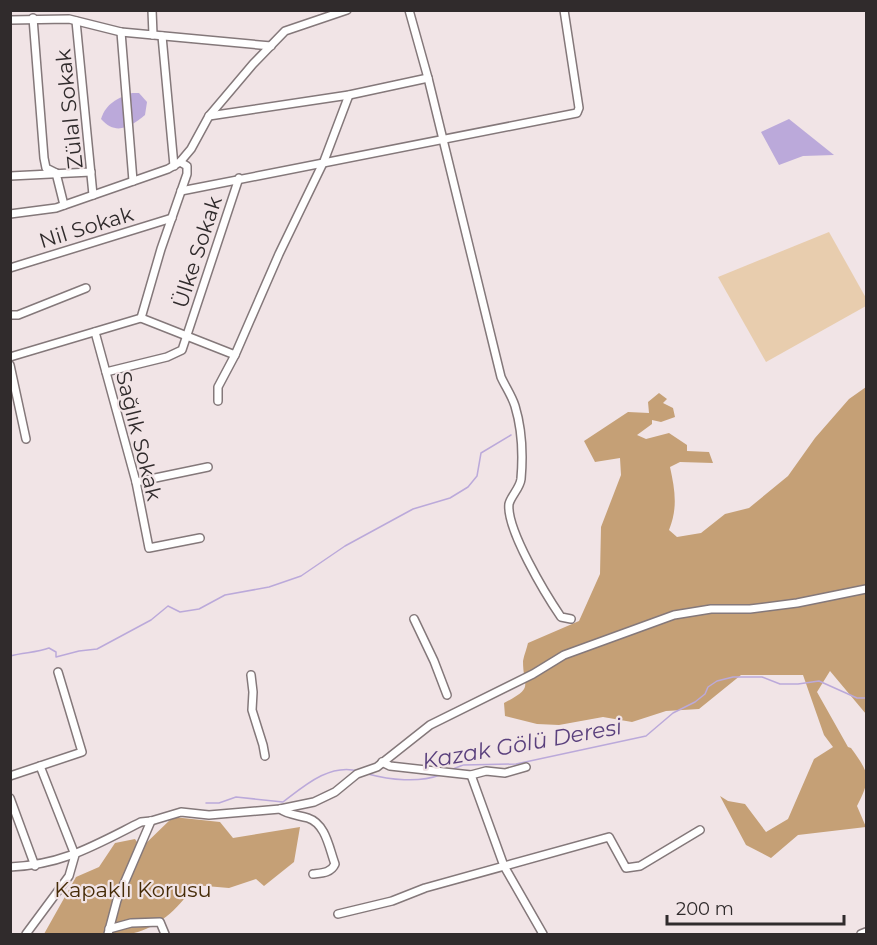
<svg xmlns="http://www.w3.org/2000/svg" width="877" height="945" font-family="Montserrat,sans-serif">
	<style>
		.green { fill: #e8cdae }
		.forest { fill: #c5a076 }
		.water { fill: #bba9da }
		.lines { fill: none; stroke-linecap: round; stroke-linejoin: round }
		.stream { stroke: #bba9da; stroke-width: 1.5 }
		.minor-casing { stroke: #84787a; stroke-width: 10 }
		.minor { stroke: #fff; stroke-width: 7 }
		.labels { text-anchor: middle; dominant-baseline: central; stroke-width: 4.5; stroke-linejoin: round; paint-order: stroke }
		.street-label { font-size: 21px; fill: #302b2c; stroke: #f1e4e6 }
		.park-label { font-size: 21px; fill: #452b07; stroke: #f1e4e6 }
		.water-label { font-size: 22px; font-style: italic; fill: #5a407d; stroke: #f1e4e6 }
	</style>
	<rect width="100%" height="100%" fill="#f1e4e6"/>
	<!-- green -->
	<path class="green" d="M829 232 866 298V306L766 362 718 277Z"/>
	<!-- forest -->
	<g class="forest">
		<path d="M866 387V714L830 671 817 692 848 747 851 748C869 773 872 777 857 806L866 827 798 835 771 858 746 845 720 796 728 801 745 804 766 832 788 819 814 759 833 747 824 735 803 675H741L699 709 666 711 632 722 603 717 559 725 537 724 505 716 504 703C535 687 523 688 523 661 524 655 527 648 528 643L579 621 600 574 601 527 621 475 620 458 595 462 584 441 628 412 649 413 648 402 659 393 667 399 663 403 673 408 675 417 661 422 652 420V424L637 435 646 439 669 433 687 445V451L709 452 713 463 680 462 670 467C675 490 678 508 669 530L677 537 701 533 725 514 749 508 788 476 815 438 849 399Z"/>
		<path d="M173 817 220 822 233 838 300 827 294 862 264 886 256 879 229 888 194 885C182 905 161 925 138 932 113 939 71 934 44 934L76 877 99 867 115 843 135 839 141 848Z"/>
	</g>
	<!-- water -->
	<g class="water">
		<path d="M132 93H139L147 102 145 115C130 127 116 136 101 119 106 103 118 98 132 93Z"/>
		<path d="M789 119 834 155 803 156 779 165 761 132Z"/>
	</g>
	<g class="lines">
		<!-- stream -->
		<g class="stream">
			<path d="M10 656C24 652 36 653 49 648L56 652V657L79 651 97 649 151 620 168 606 180 612 199 609 225 595 269 587 301 576 345 546 413 509 450 498 468 487 477 476 481 453 511 435"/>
			<path d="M453 769 463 765 516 764 646 736 673 713 695 702 705 694 708 687 717 681 733 677H762L780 684H798L819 681 857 698H866"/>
			<path d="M368 774C390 780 419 783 440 775"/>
			<path d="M206 803H219L236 797 283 802C304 786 330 763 358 771"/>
		</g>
		<defs>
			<g id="minor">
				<path d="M152 10 153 35"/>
				<path d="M409 10 428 78 501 377C505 386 512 396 515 406 522 429 523 456 521 479 520 488 511 496 509 504 506 529 546 595 561 617L571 619"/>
				<path d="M33 18 44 158 46 168 56 173"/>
				<path d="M10 20 69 19 121 32 271 46"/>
				<path d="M76 21 93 195"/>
				<path d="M121 32 133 181"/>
				<path d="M162 36 174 166"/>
				<path d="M209 116 349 95 428 78"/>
				<path d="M56 173 64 205"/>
				<path d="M10 176 91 172"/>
				<path d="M181 191 577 113 579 108 564 10"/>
				<path d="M10 214 56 208 168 169 180 162 191 149 209 116 253 64 285 31 347 10"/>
				<path d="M10 268 172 218"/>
				<path d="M10 315H18L86 288"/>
				<path d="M141 318 161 249 187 174V166L180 162"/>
				<path d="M95 332 136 482 149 548 200 538"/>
				<path d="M10 357 141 318 235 355"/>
				<path d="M10 365 26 439"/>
				<path d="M106 372 167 357 182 350 239 178"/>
				<path d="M218 401V387L235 355 279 254 324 161 349 95"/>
				<path d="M136 482 208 467"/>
				<path d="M414 619 434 661 447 695"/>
				<path d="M251 675 253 692 252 710 263 745 265 756"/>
				<path d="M382 762 390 766 471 775 486 771 505 773 526 767"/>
				<path d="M471 775 504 866 543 934"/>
				<path d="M10 776 82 752 58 672"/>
				<path d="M10 798 35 866"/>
				<path d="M280 809C288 815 298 815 308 818 326 824 329 848 335 864 331 873 322 873 313 874"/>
				<path d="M10 867C63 865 95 845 141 822L151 821 181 812 209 815 280 809 314 802 335 792 357 774 377 767 430 725 533 674 564 655 674 615 711 609H750L797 603 866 589"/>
				<path d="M338 914 392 901 425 888 609 837 626 868 640 866 700 830"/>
				<path d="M109 929 131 923 160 922 165 934"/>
				<path d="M26 934 69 876 75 855 40 766"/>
				<path d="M108 934 117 900 151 821"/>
				<path d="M861 934 866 932"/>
			</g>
		</defs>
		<!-- minor casing -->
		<use href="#minor" class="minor-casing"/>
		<!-- minor -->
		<use href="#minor" class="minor"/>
	</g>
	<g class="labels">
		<!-- street labels -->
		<g class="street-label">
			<text transform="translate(69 109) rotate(-96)">Zülal Sokak</text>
			<text transform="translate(86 227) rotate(-17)">Nil Sokak</text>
			<text transform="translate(197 252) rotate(-72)">Ülke Sokak</text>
			<text transform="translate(139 436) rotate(76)">Sağlık Sokak</text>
		</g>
		<!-- park labels -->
		<g class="park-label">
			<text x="133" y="889">Kapaklı Korusu</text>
		</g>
		<!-- water labels -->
		<g class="water-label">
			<text transform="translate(522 744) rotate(-10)">Kazak Gölü Deresi</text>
		</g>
	</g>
	<!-- border -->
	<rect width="877" height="945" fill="none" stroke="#302b2c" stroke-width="24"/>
	<!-- scale -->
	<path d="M667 915v9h177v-9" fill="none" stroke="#302b2c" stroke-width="3"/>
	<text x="676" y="915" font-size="18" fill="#302b2c" stroke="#f1e4e6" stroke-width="4.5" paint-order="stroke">200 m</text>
</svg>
